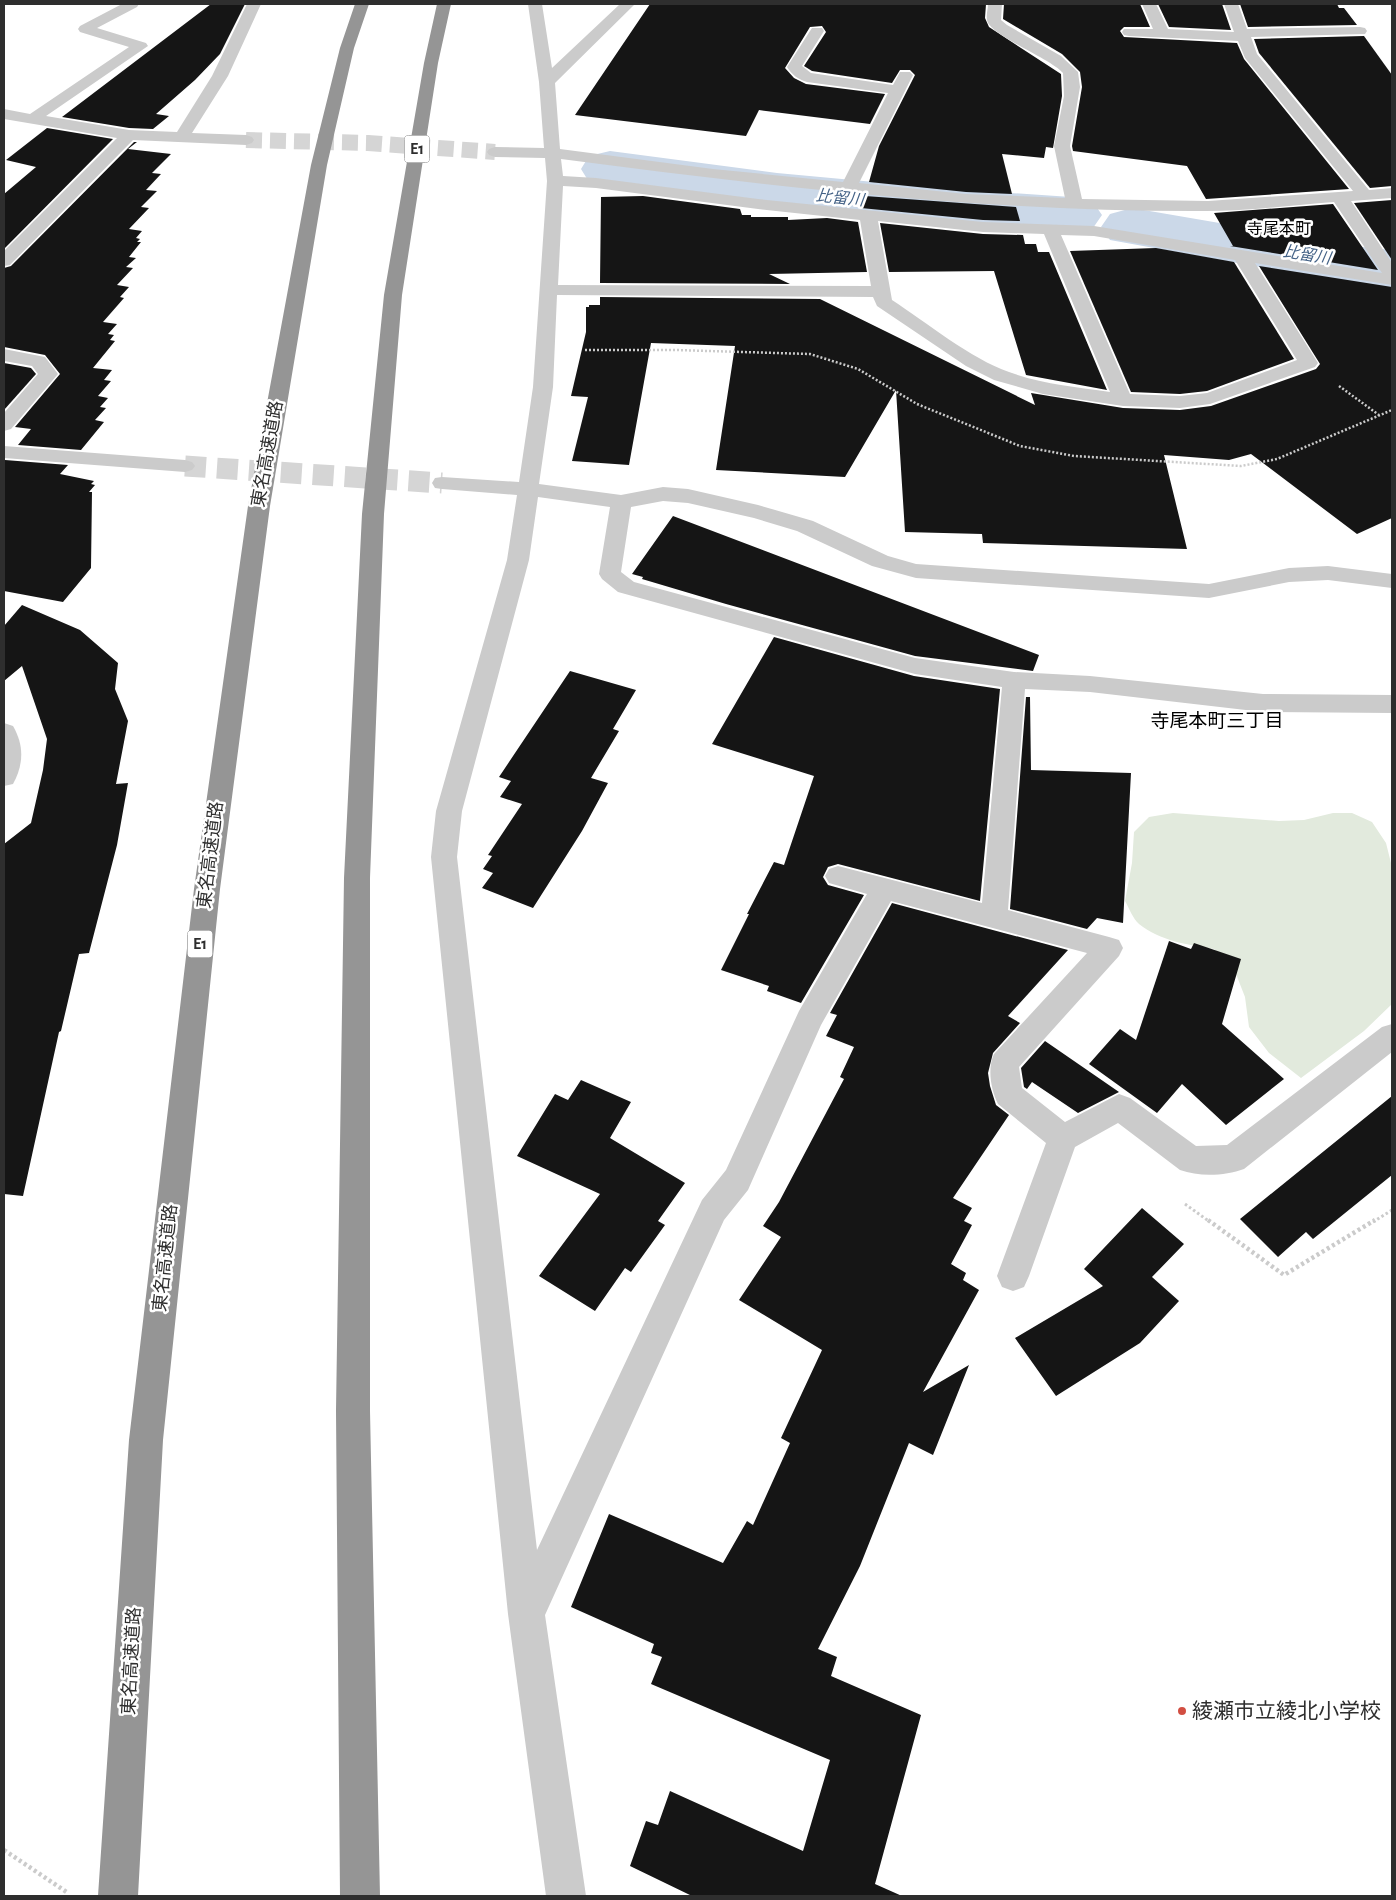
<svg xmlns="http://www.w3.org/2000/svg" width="1396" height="1900" font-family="'Alegreya Sans','Noto Sans JP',sans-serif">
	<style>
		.green { fill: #e2eadd }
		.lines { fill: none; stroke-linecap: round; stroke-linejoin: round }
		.river { fill: #cbd8e8; fill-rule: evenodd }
		.building { fill: #151515 }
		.minor-tunnel-far1 { stroke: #d5d5d5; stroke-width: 16; stroke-dasharray: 16 8; stroke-linecap: butt }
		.minor-tunnel { stroke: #d5d5d5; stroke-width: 21; stroke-dasharray: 21 11; stroke-linecap: butt }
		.path-far2 { stroke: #cbcbcb; stroke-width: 2.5; stroke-dasharray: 2 2; stroke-linecap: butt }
		.path-far1 { stroke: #cbcbcb; stroke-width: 3; stroke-dasharray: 2.5 2.5; stroke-linecap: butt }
		.path { stroke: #cbcbcb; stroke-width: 4.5; stroke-dasharray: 3 3; stroke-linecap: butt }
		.minor { fill: #cbcbcb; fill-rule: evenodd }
		.highway { fill: #959595; fill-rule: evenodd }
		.poi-dot { fill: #d24e42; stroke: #fff; stroke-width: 2 }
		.labels { text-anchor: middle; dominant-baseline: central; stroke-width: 5; stroke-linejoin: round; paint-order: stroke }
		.shield { fill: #fff; stroke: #6d6d6d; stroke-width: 1 }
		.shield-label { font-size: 16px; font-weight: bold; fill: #2e2e2e }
		.far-water-label { font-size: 16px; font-style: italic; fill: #456387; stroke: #fff }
		.far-quarter-label { font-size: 16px; fill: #000; stroke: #fff }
		.street-label { font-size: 18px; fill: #2e2e2e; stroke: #fff }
		.neighbourhood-label { font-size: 19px; fill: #000; stroke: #fff }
		.near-poi-label { font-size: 21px; fill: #2e2e2e; stroke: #fff; text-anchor: start }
	</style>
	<rect width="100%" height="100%" fill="#fff"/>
	<!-- green -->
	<path class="green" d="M1173 813 1279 821 1304 820 1333 813H1352L1372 822 1386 843 1392 867V1004L1364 1031 1301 1078 1269 1053 1249 1027 1245 997 1236 974 1214 949C1189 945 1160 941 1139 924 1133 919 1129 908 1125 901L1132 863 1134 832 1149 817Z"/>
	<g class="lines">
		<!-- river -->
		<g class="river">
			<path d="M610 151 777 173 950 189 1071 197 1093 202 1102 215 1093 228 1071 233 926 224 710 201 610 187 589 182 581 169 589 156Z"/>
			<path d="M1132 208 1353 246 1392 250V288L1353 284 1110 240 1101 227 1110 214Z"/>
		</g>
	</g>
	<!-- building -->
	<g class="building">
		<path d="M211 4H245L220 54 195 80 156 114 169 116 153 129 129 128 62 117Z"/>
		<path d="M650 4H986L985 18 989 27 1061 74 1062 96 1053 148 1046 147 1044 158 1002 154 1012 194 966 192 869 182 879 146 915 75 910 70H900L892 83 812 71 804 66 826 32 822 26 810 27 785 68 794 78 806 84 885 94 870 124 759 110 746 136 575 115Z"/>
		<path d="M1004 4H1140L1150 27H1124L1120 31 1124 37 1237 43 1244 59 1349 189 1206 199 1187 166 1073 151 1072 146 1082 87 1080 72 1062 54 1003 19Z"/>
		<path d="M1158 4H1222L1231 30 1169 27Z"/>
		<path d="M1240 4H1337L1339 8H1344L1357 25 1248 27Z"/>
		<path d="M1364 36 1392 75V186L1370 188 1259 53 1254 39Z"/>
		<path d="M47 128 113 139 4 249V194L36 167 6 160Z"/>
		<path d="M134 142H137L128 149 171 154 152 173 161 174 146 190 157 191 141 207 149 208 129 229 142 231 136 238 140 239 137 242H141L129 257 136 258 126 267 133 268 117 285 129 287 120 297 124 298 103 322 117 324 108 334 114 335 110 340 115 341 93 368 112 370 104 380 111 381 98 396 108 398 100 407 106 408 95 420 104 422 81 450 18 445 31 429 15 427 60 374 45 355 4 347V268L11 266Z"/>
		<path d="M643 196 740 209 742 215H751V217H788V220L827 218 858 222 867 272 769 274 790 284 600 283 601 197Z"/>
		<path d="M865 196 1016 207 1020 221 983 220 861 208Z"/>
		<path d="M1392 200V260L1354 203Z"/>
		<path d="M1333 204 1378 270 1230 246H1233L1214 213Z"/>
		<path d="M880 223 983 234 1023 235 1025 244H1036L1038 252H1049L1107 390 1026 375 994 271 889 272Z"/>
		<path d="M1156 248 1234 262 1294 359 1207 391 1180 394 1131 392 1070 251Z"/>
		<path d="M1259 266 1392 287V518L1357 534 1251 454 1229 460 1164 455 1187 549 983 543 982 534 905 532 896 390 845 477 716 470 735 346 651 343 629 465 572 461 588 397 571 396 586 332V307H589V305H600V297L820 299 1035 405 1031 393 1123 408 1180 410 1211 406 1316 369 1320 364Z"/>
		<path d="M4 363 31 368 36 374 4 410Z"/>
		<path d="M5 460 68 465 60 474 94 481 91 484 95 485 89 492H92L91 568 63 602 4 591Z"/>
		<path d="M673 516 1039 655 1033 671 915 656 726 604 642 579 643 577 632 574Z"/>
		<path d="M22 605 80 630 118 663 115 689 128 721 116 784 128 783 117 845 89 953 79 954 61 1031 59 1032 23 1196 4 1194V844L31 823 43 770 47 739 22 666 4 681V626Z"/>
		<path d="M774 637 914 676 1000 689 980 901 838 864 828 867 823 877 828 885 864 895 801 1003 767 991 769 986 721 970 749 914H747L774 862 784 865 814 776 712 744Z"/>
		<path d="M570 671 636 690 613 729 619 731 591 778 608 783 582 831 533 908 482 888 493 873 483 869 492 856 488 855 522 804 500 797 511 781 499 777Z"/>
		<path d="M1026 697H1030L1031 770 1131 773 1123 923 1097 918 1087 929 1010 909Z"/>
		<path d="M892 903 1068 950 1008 1016 1020 1023 993 1053 988 1073 990 1086 996 1105 1009 1115 953 1198 972 1208 964 1221 972 1225 951 1264 966 1273 963 1280 979 1290 923 1392 969 1365 933 1455 909 1443 860 1566 818 1649 837 1657 831 1676 921 1715 875 1884 902 1896H692L630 1866 646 1821 658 1825 670 1791 803 1851 830 1760 651 1684 662 1657 651 1653 654 1644 571 1607 609 1514 723 1563 747 1521 753 1525 790 1443 781 1438 822 1350 739 1300 781 1237 763 1226 779 1202 844 1079 840 1077 854 1047 826 1036 837 1015 830 1013Z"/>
		<path d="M1169 941 1191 949 1194 943 1241 959 1222 1024 1284 1079 1226 1125 1182 1084 1157 1113 1089 1064 1120 1029 1136 1040Z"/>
		<path d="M1045 1041 1119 1092 1078 1113 1032 1082 1027 1089 1024 1087 1021 1068Z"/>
		<path d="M581 1080 631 1102 610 1138 685 1183 658 1221 665 1225 631 1272 625 1268 595 1311 539 1276 600 1194 517 1156 555 1094 568 1100Z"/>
		<path d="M1392 1096V1175L1313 1239 1306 1232 1278 1257 1240 1219Z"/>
		<path d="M1142 1208 1184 1244 1152 1277 1179 1301 1140 1343 1056 1396 1015 1338 1103 1286 1084 1269Z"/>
	</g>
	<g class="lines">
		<!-- minor-tunnel-far1 -->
		<path class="minor-tunnel-far1" d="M246 140 368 143 495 152"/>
		<!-- minor-tunnel -->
		<path class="minor-tunnel" d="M185 466 442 483"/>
		<!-- path-far2 -->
		<g class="path-far2">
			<path d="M585 350H675L810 354 858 369 917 404 1020 446 1074 456 1241 466 1277 459 1392 410"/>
			<path d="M1339 386 1379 415"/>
		</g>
		<!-- path-far1 -->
		<g class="path-far1">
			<path d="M1185 1204 1210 1222"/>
			<path d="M1373 1222 1392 1210"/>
		</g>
		<!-- path -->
		<g class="path">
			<path d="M1208 1220 1284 1275 1375 1220"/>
			<path d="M4 1850 68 1893"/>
		</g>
		<!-- minor -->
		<g class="minor">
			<path d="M122 4H139L137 7 97 28 146 43 148 46 46 116 129 130 177 132 212 76 247 4H261L228 76 192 133 246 135 252 137 254 140 252 143 246 145 133 140 10 265 4 266V251L117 138 4 119V109L30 114 129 47 80 32 78 29 80 26Z"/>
			<path d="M528 4H542L552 68 620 4H635L555 83 560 149 713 169 843 182 888 93 807 82C799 80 791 74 787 67L810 31 812 28H822L824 31 802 66 811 73 893 85 900 72H910L913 75 859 183 966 194 1065 198 1054 146 1064 96 1063 73C1050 58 989 35 987 20 986 15 988 9 988 4H1002L1001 20 1007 25 1061 56 1078 72 1080 87 1070 146 1082 199 1208 201 1353 191 1245 58 1238 41 1129 36 1124 35 1122 32 1124 29H1153L1142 4H1156L1168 29 1234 32 1224 4H1238L1247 29 1360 27 1365 28 1367 31 1365 34 1251 37 1257 54 1369 190 1392 188V198L1351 201 1392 263V285L1255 263 1318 363 1315 367 1210 404 1180 408 1123 406 1043 394 994 380 966 366 877 306 873 297 557 295 553 387 539 484 621 495 663 487 688 489 758 505 813 521 888 556 916 564 1209 584 1289 568 1328 566 1392 574V588L1328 580 1289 582 1209 598 916 578 872 566 797 531 754 518 688 503 663 501 631 507 621 572 634 582 915 658 1014 672 1090 676 1263 694 1392 695V713L1263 712 1090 692 1025 689 1008 910 1109 937 1119 940 1123 948 1119 956 1019 1067 1022 1088 1065 1122 1119 1094 1130 1098 1196 1146 1227 1145 1382 1027 1392 1024V1052L1244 1169C1225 1176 1199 1177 1180 1170L1118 1123 1075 1147 1029 1276 1024 1287 1013 1291 1002 1287 997 1276 1046 1143 998 1104C991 1090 987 1069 994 1054L1087 953 891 901 821 1025 748 1190 724 1220 545 1615 586 1896H546L508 1614 431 857 436 811 507 560 517 495 442 489 435 488 432 483 435 478 442 477 519 482 533 387 547 181 545 158 495 157 489 155 487 152 489 149 495 147 544 148 539 82ZM561 159C775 187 990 212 1206 211 1248 211 1292 205 1334 202L1382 273 1094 226 983 222 758 199 596 178 563 176ZM563 186 596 188 758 209 860 220 871 286 558 285ZM878 221 983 232 1044 234 1110 392C1076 387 1041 384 1009 372 971 359 926 322 892 300ZM1061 235 1094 236 1235 260 1297 360 1207 393 1180 396 1130 394ZM538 497 610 507 599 574 602 579 618 592 915 674 1002 687 982 903 838 866 829 869 825 876 829 883 867 894 799 1011 726 1170 702 1200 537 1550 457 857 462 811 529 560Z"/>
			<path d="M4 349 45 357 58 374 11 429 4 431V413L38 374 32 366 4 361Z"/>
			<path d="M4 446 185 460 192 462 195 466 192 470 185 472 4 458Z"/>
			<path d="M4 723 13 726C24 745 24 764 13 784L4 786Z"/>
		</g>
		<!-- highway -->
		<g class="highway">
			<path d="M355 4H369L354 48 327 165 270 506 220 889 163 1440 138 1896H98L129 1440 194 889 248 506 311 165 340 48Z"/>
			<path d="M437 4H451L438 63 402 295 384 514 370 878V1411L380 1896H340L336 1411 344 878 362 514 384 295 424 63Z"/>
		</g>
	</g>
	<!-- markers -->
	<circle class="poi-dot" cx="1182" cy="1711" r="5"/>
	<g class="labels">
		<!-- shield labels -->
		<g class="shield">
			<rect x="404.5" y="135.5" width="25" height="27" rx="4"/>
			<rect x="187.5" y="930.5" width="25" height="27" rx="4"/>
		</g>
		<g class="shield-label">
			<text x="417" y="149">E1</text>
			<text x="200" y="944">E1</text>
		</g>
		<!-- far-water labels -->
		<g class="far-water-label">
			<text transform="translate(840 198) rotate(6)">比留川</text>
			<text transform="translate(1307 255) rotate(9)">比留川</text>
		</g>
		<!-- far-quarter labels -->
		<g class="far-quarter-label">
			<text x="1279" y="229">寺尾本町</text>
		</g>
		<!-- street labels -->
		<g class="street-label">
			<text transform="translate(268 454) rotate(-80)">東名高速道路</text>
			<text transform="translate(211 855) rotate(-83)">東名高速道路</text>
			<text transform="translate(166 1258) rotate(-84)">東名高速道路</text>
			<text transform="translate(132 1661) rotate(-87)">東名高速道路</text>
		</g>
		<!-- neighbourhood labels -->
		<g class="neighbourhood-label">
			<text x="1217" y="721">寺尾本町三丁目</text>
		</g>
		<!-- near-poi labels -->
		<g class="near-poi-label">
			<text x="1192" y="1711">綾瀬市立綾北小学校</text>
		</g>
	</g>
	<!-- border -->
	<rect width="1396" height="1900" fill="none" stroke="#2e2e2e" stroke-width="10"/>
</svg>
